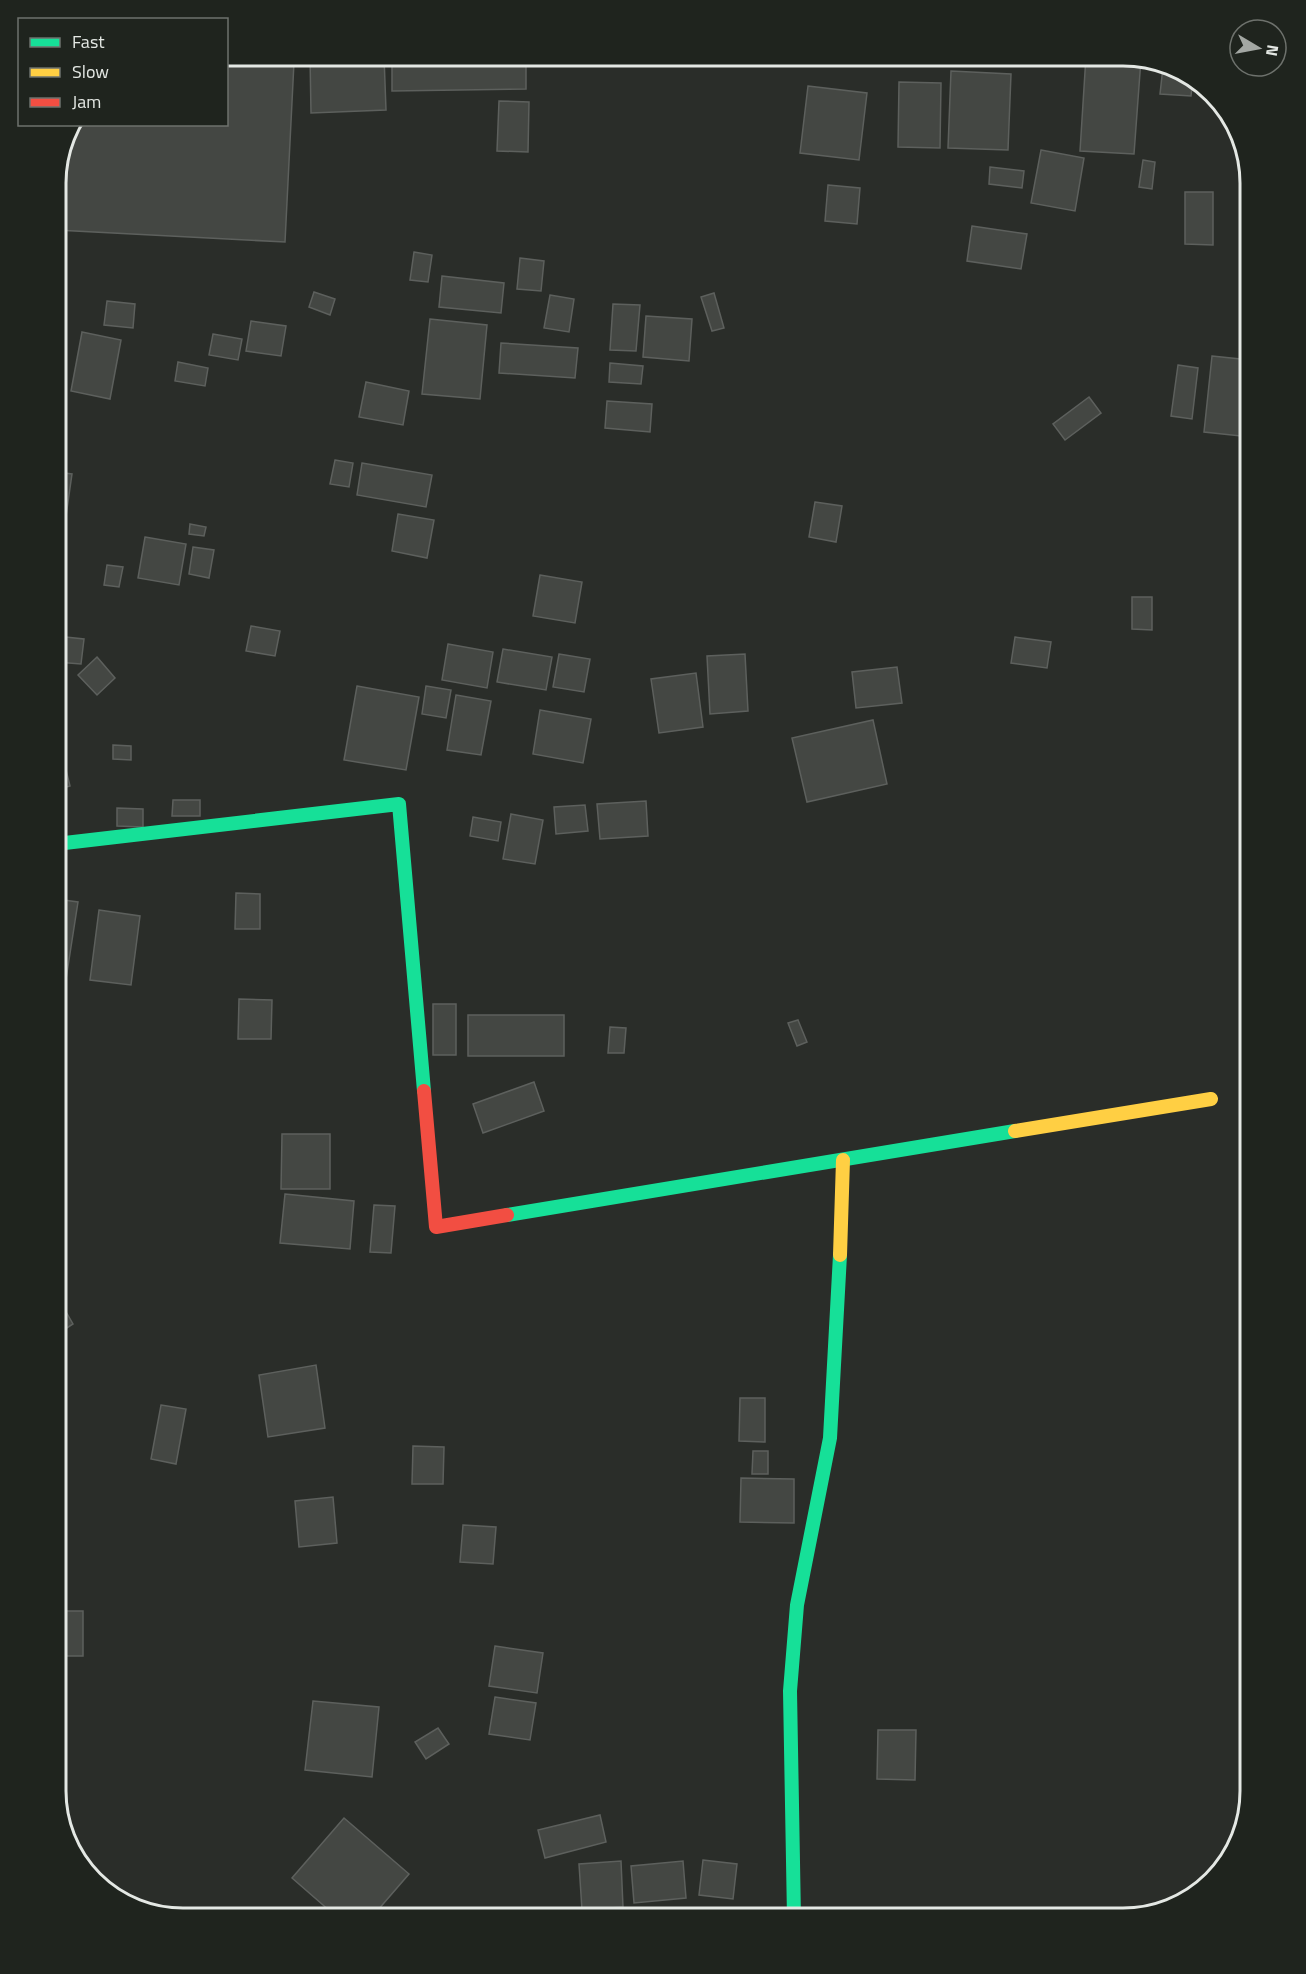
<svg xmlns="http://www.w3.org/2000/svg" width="1306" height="1974" font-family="'Titillium Web',sans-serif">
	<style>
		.building { fill: #444743; stroke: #5d605d; stroke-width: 1.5 }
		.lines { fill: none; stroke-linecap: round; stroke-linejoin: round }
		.fast { stroke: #16e098; stroke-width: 14 }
		.slow { stroke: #ffcf43; stroke-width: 14 }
		.jam { stroke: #f24e42; stroke-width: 14 }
		.rim { fill: none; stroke: #e4e8e4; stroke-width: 3 }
	</style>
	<rect width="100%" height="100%" fill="#2a2d29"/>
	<!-- building -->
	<g class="building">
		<path d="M310 56H384L386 110 311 113Z"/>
		<path d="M392 56H526V89L392 91Z"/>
		<path d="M1086 56H1131L1141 59 1134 154 1080 151Z"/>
		<path d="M226 59 294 62 285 242 56 230V175L65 134 72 124H226Z"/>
		<path d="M1163 67 1193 77 1191 96 1160 94Z"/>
		<path d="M951 71 1011 74 1008 150 948 148Z"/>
		<path d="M899 82 941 83 940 148 898 147Z"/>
		<path d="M808 86 867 93 859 160 800 153Z"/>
		<path d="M499 101 529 102 528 152 497 151Z"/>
		<path d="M1041 150 1084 158 1075 211 1031 203Z"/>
		<path d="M1143 160 1155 162 1152 189 1139 187Z"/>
		<path d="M990 167 1024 171 1022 188 989 184Z"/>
		<path d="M828 185 860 188 857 224 825 221Z"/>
		<path d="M1185 192H1213V245L1185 244Z"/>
		<path d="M972 226 1027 234 1021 269 967 261Z"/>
		<path d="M414 252 432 255 428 282 410 280Z"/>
		<path d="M520 258 544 261 541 291 517 289Z"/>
		<path d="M442 276 504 283 501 313 439 307Z"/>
		<path d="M314 292 335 299 330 315 309 307Z"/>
		<path d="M714 293 724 328 712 331 701 297Z"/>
		<path d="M550 295 574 299 569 332 544 328Z"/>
		<path d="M107 301 135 304 133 328 104 325Z"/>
		<path d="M613 304 640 305 636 351 610 350Z"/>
		<path d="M646 316 692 319 689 361 643 357Z"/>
		<path d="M430 319 487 325 480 399 422 394Z"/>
		<path d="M251 321 286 326 281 356 246 351Z"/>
		<path d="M82 332 121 340 110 399 71 391Z"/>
		<path d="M213 334 242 339 238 360 209 355Z"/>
		<path d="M501 343 578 348 575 378 499 373Z"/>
		<path d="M1212 356 1250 360V437L1204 432Z"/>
		<path d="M178 362 208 368 205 386 175 381Z"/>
		<path d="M610 363 643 366 641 384 609 382Z"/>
		<path d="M1178 365 1198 368 1192 419 1171 416Z"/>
		<path d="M366 382 409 391 403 425 359 417Z"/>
		<path d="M1089 397 1101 413 1065 440 1053 424Z"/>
		<path d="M607 401 652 404 650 432 605 428Z"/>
		<path d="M335 460 353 463 349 487 330 484Z"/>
		<path d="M362 463 432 475 426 507 357 495Z"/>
		<path d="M56 472 72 474 64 530 56 529Z"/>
		<path d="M815 502 842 506 836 542 809 537Z"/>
		<path d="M398 514 434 520 427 558 392 551Z"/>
		<path d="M190 524 206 527 204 536 189 534Z"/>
		<path d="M145 537 186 544 179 585 138 578Z"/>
		<path d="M193 547 214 550 209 578 189 574Z"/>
		<path d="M107 565 123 567 119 587 104 585Z"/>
		<path d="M540 575 582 582 575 623 533 616Z"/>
		<path d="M1132 597H1152V630L1132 629Z"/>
		<path d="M251 626 280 631 275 656 246 651Z"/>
		<path d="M56 636 84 639 81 664 56 662Z"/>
		<path d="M1015 637 1051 642 1047 668 1011 663Z"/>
		<path d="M448 644 493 652 487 688 442 680Z"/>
		<path d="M503 649 552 657 546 690 497 682Z"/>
		<path d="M559 654 590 659 584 692 553 687Z"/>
		<path d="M745 654 748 711 710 714 707 656Z"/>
		<path d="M97 657 115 678 97 695 78 675Z"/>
		<path d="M897 667 902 703 856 708 852 672Z"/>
		<path d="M696 673 703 727 659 733 651 679Z"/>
		<path d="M357 686 419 697 406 770 344 760Z"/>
		<path d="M426 686 451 690 446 718 422 714Z"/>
		<path d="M456 695 491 701 481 755 447 750Z"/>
		<path d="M540 710 591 719 583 763 533 754Z"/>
		<path d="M873 720 887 784 807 802 792 738Z"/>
		<path d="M56 730 70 786 56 790Z"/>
		<path d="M113 745 131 746V760L113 759Z"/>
		<path d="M173 800H200V816H172Z"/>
		<path d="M646 801 648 836 600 839 597 804Z"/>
		<path d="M585 805 588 831 556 834 554 807Z"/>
		<path d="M117 808 143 809V827L117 826Z"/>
		<path d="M511 814 543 820 535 864 503 859Z"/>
		<path d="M473 817 501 822 498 841 470 836Z"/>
		<path d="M236 893 260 894V929H235Z"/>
		<path d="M56 899 78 902 64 992 56 991Z"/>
		<path d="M99 910 140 916 131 985 90 980Z"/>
		<path d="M239 999 272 1000 271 1039H238Z"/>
		<rect x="433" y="1004" width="23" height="51"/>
		<rect x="468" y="1015" width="96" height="41"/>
		<path d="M798 1020 807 1042 797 1046 788 1023Z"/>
		<path d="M610 1027 626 1028 624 1053H608Z"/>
		<path d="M534 1082 544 1111 483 1133 473 1104Z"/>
		<path d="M282 1134H330V1189H281Z"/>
		<path d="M285 1194 354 1201 350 1249 280 1243Z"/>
		<path d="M374 1205 395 1206 391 1253 370 1252Z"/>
		<path d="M61 1303 73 1324 56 1335V1306Z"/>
		<path d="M316 1365 325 1428 268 1437 259 1375Z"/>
		<path d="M740 1398H765V1442L739 1441Z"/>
		<path d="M161 1405 186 1409 176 1464 151 1459Z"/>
		<path d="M413 1446 444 1447 443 1484H412Z"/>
		<path d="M753 1451H768V1474H752Z"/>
		<path d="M741 1478 794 1479V1523L740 1522Z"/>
		<path d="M333 1497 337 1543 299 1547 295 1501Z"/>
		<path d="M463 1525 496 1527 493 1564 460 1562Z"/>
		<rect x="56" y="1611" width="27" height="45"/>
		<path d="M495 1646 543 1653 537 1693 489 1686Z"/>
		<path d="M56 1679 62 1680 59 1703 56 1702Z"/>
		<path d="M495 1697 536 1703 530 1740 489 1734Z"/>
		<path d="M313 1701 379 1707 372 1777 305 1770Z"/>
		<path d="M438 1728 449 1744 426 1759 415 1742Z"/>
		<path d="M878 1730H916L915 1780 877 1779Z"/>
		<path d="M600 1815 606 1842 545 1858 538 1830Z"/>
		<path d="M344 1818 409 1874 371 1918H338L292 1878Z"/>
		<path d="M703 1860 737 1864 733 1899 699 1895Z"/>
		<path d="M621 1861 623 1907 582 1910 579 1864Z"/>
		<path d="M683 1861 686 1898 634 1903 631 1866Z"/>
	</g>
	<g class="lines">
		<!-- fast -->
		<g class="fast">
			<path d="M56 844 399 804 424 1091"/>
			<path d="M507 1215 1015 1131"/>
			<path d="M794 1918 790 1691 797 1605 830 1438 840 1255"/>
		</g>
		<!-- slow -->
		<g class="slow">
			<path d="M1015 1131 1211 1099"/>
			<path d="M840 1255 843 1160"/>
		</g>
		<!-- jam -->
		<path class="jam" d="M424 1091 436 1227 507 1215"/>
	</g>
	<!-- crop -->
	<path d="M0 0H1306V1974H0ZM183 66H1123A117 117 0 0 1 1240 183V1791A117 117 0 0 1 1123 1908H183A117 117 0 0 1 66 1791V183A117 117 0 0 1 183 66Z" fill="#1f241e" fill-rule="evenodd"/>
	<path class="rim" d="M183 66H1123A117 117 0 0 1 1240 183V1791A117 117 0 0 1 1123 1908H183A117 117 0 0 1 66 1791V183A117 117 0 0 1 183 66Z"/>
	<!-- legend -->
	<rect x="18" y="18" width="210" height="108" fill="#1f241e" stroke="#6e726d" stroke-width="1.5"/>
	<rect x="30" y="38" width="30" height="9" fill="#16e098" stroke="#6e726d" stroke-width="1.5"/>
	<text x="72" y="48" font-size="18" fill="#e4e8e4">Fast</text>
	<rect x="30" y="68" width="30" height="9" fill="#ffcf43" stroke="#6e726d" stroke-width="1.5"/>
	<text x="72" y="78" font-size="18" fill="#e4e8e4">Slow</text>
	<rect x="30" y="98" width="30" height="9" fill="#f24e42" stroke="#6e726d" stroke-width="1.5"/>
	<text x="72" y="108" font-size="18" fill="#e4e8e4">Jam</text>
	<!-- north arrow -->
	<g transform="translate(1258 48) rotate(100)"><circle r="28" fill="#1f241e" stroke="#6e726d" stroke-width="1.5"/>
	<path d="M0-4.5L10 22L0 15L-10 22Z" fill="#a3a7a3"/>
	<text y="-9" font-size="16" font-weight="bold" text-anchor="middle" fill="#e4e8e4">N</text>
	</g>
</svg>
